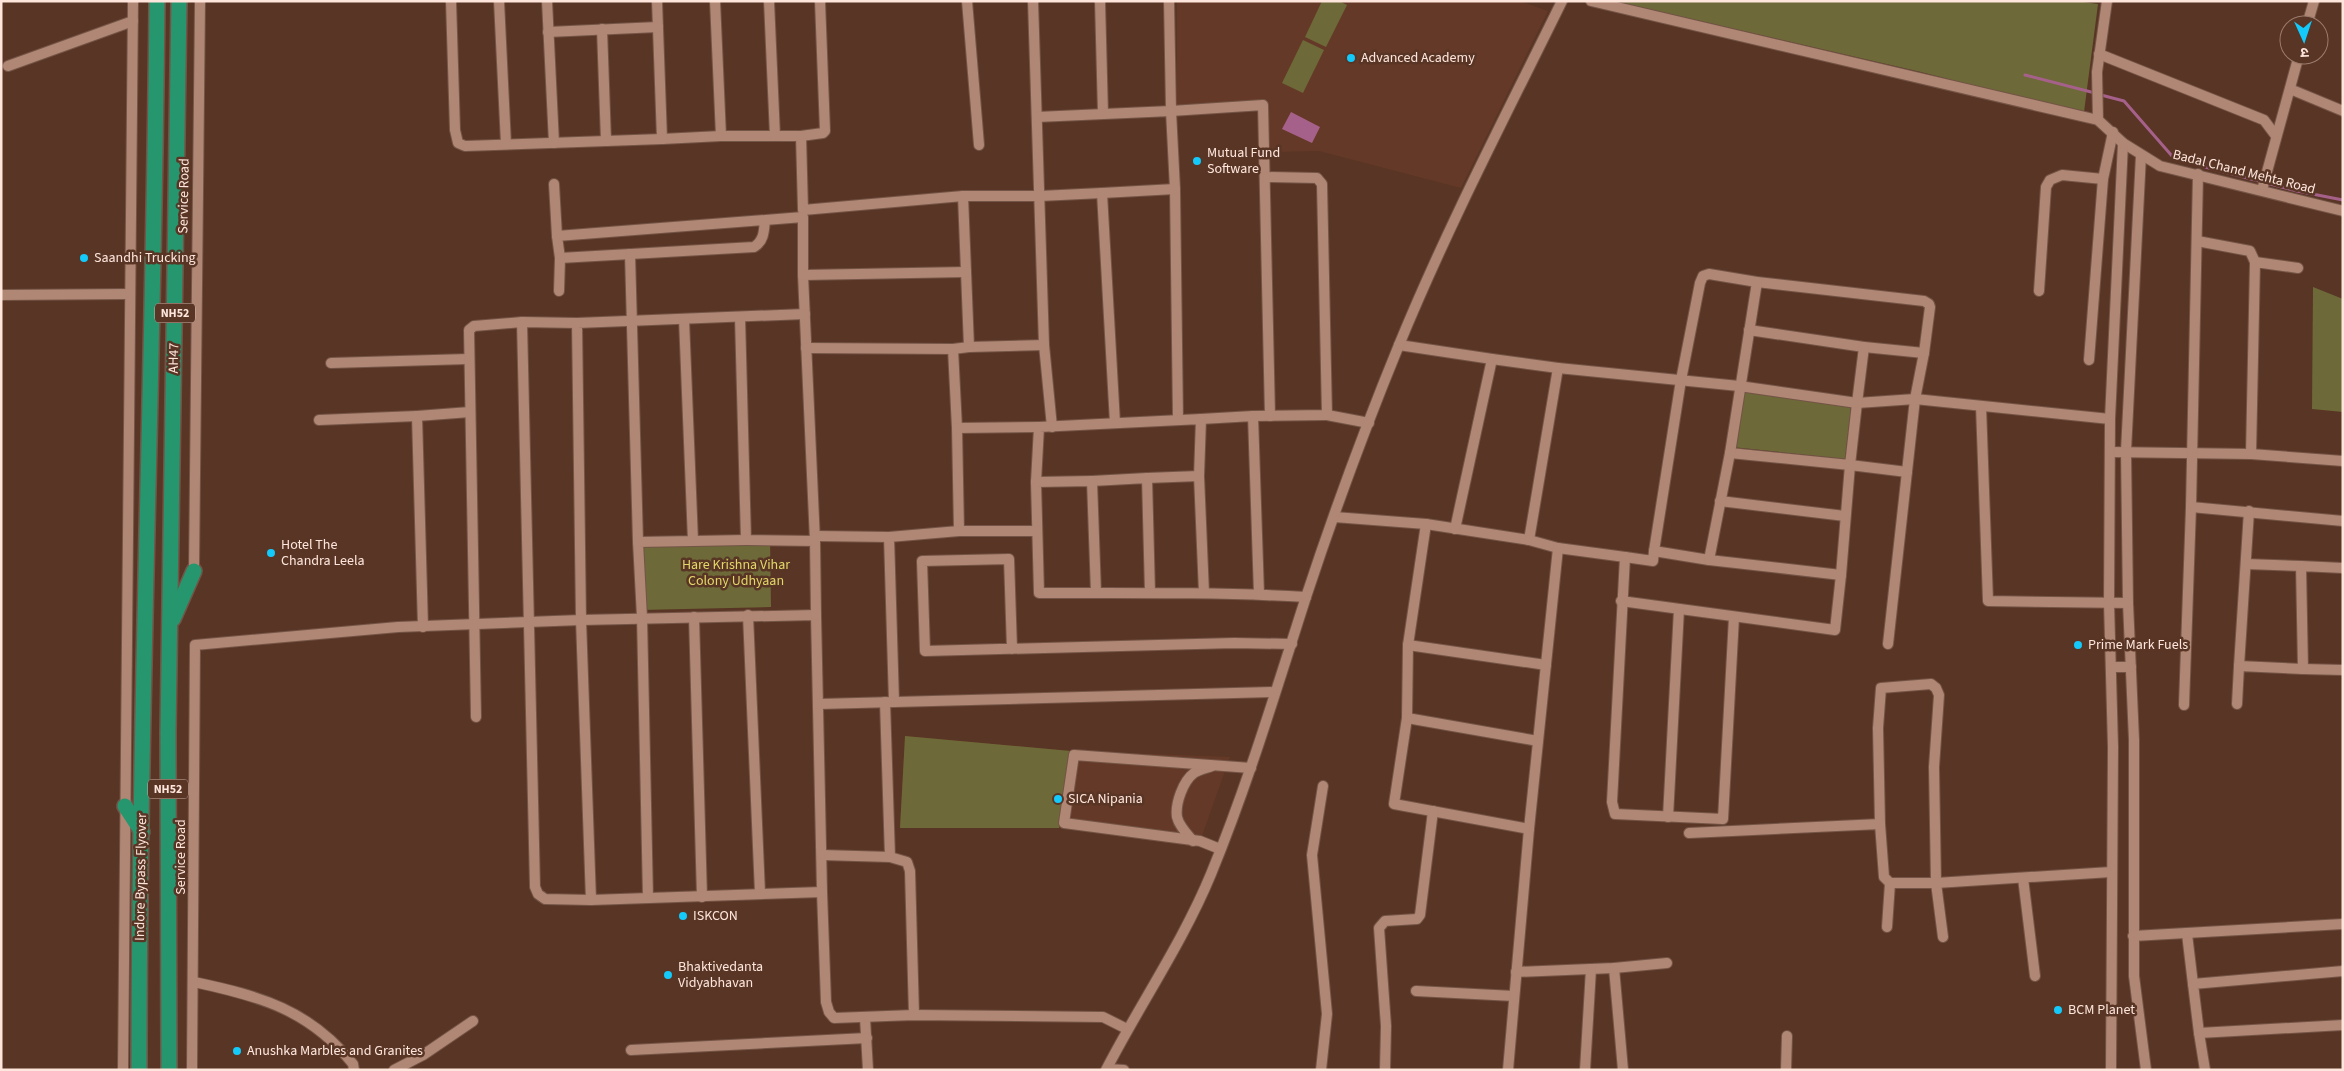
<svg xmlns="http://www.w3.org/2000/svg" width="2344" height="1071" font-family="'Source Sans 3','Noto Sans Devanagari',sans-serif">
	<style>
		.built { fill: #653927 }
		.green { fill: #6d6938 }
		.water { fill: #a6618b }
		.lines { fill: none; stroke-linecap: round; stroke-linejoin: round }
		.stream { stroke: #a6618b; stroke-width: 3 }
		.minor-casing { stroke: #735446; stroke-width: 12 }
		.highway-casing { stroke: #735446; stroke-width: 18 }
		.minor { stroke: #b08674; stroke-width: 10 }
		.highway { stroke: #26966e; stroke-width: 15 }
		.poi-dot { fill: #13cafb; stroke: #593525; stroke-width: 2 }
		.labels { text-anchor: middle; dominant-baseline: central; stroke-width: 5; stroke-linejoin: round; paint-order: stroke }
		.shield { fill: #593525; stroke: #ccb1a5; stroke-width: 1 }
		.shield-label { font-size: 12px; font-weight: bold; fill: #fee6dc }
		.poi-label { font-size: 14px; fill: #fee6dc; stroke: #593525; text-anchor: start }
		.street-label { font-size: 14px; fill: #fee6dc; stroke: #593525 }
		.park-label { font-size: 14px; fill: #e2d769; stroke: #593525 }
	</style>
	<rect width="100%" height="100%" fill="#593525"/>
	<!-- built -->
	<g class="built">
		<path d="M1177 1H1520L1548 11 1461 188 1319 151 1270 152 1267 106 1177 110Z"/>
		<path d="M905 736 1071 751 1230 757 1198 847 1059 828H900Z"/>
	</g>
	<!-- green -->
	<g class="green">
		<path d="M1322 1H1339L1347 5 1326 47 1305 37Z"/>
		<path d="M1614 1H2076L2098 4 2084 112 2052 106 1921 72Z"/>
		<path d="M1303 40 1324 50 1303 93 1282 83Z"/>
		<path d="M2313 287 2343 299V412L2312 409Z"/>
		<path d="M1741 383 1852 399 1845 459 1732 447Z"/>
		<path d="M770 538 771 607 640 610 637 541Z"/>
		<path d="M905 736 1071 751 1059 828H900Z"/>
	</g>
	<!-- water -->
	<path class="water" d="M1291 112 1320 127 1312 143 1282 129Z"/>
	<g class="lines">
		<!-- stream -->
		<g class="stream">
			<path d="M2025 75 2095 93"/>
			<path d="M2101 95 2124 101 2172 156 2205 167 2297 191 2343 200"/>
		</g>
		<defs>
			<g id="minor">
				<path d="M451 1 455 130 458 143 465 146 606 141"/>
				<path d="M499 1 506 144"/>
				<path d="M547 1 554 143"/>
				<path d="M657 1 662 139 721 136"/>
				<path d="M715 1 721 136H801L823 133 825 131 820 1"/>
				<path d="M769 1 775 136"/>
				<path d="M967 1 979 145"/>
				<path d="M1033 1 1044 345 1052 427"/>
				<path d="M1100 1 1103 114"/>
				<path d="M1169 1 1171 111 1263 105 1270 416"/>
				<path d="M1591 1 2098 120 2123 143 2160 166 2343 211"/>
				<path d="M2307 25 2314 1"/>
				<path d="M602 29 606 141 662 139"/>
				<path d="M548 32 658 27"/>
				<path d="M2099 54 2264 120 2276 136"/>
				<path d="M8 66 133 21"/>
				<path d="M2290 89 2343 111"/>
				<path d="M1037 117 1171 111 1175 189 1178 420"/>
				<path d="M2098 120 2097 72 2107 1"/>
				<path d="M801 136 803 210 963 196 969 347 953 349 957 428 1039 427"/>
				<path d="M2141 155 2126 451 2128 603 2134 740V976L2146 1070"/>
				<path d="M554 184 557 236"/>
				<path d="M2262 190 2299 55"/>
				<path d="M963 196H1040L1102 193"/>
				<path d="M765 220C764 231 764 241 754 247L560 258 557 236 803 217V275L815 541"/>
				<path d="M2197 241 2250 251 2255 262"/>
				<path d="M630 254 638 542"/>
				<path d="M803 275 966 272"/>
				<path d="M559 291 560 258"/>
				<path d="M2039 291 2046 187 2050 180 2062 175 2103 179"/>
				<path d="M1 295 129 294"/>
				<path d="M805 314 577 323 581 620 816 615 822 892"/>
				<path d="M740 317 746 540 815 541 816 615"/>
				<path d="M522 322 535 887 538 894 545 899 591 900"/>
				<path d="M1749 330 1864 347 1924 353 1915 399 1888 644"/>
				<path d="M1399 345 1492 359"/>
				<path d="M969 347 1044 345"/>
				<path d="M806 348 953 349"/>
				<path d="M2089 360 2103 179 2113 132"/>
				<path d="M331 363 468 359"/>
				<path d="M1981 406 1988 601 2128 603"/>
				<path d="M1327 415 1369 423"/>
				<path d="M1253 416 1327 415 1322 184 1317 178 1265 177"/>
				<path d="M1201 419 1253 416 1259 594"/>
				<path d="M319 420 417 416"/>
				<path d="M1115 423 1102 193 1175 189"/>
				<path d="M957 428 959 531"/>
				<path d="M2110 452 2251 454 2343 461"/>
				<path d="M1730 453 1850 465 1857 403 1915 399 2110 419"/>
				<path d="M2251 454 2255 262 2298 268"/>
				<path d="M1147 478 1199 476 1204 593"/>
				<path d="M1092 481 1147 478 1150 593"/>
				<path d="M1036 482 1039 427 1201 419 1199 476"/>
				<path d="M1720 501 1845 516"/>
				<path d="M2191 507 2343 521"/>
				<path d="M1334 517 1426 524 1529 540 1558 368 1739 386 1857 403 1864 347"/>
				<path d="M1426 524 1408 645 1407 718 1394 804 1529 829"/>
				<path d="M1455 529 1492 359 1558 368"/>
				<path d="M816 536 889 537"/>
				<path d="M1529 540 1558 548"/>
				<path d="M693 541 746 540"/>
				<path d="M1625 557 1653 561 1654 551"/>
				<path d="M1709 560 1654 551 1681 380 1700 283 1703 276 1709 274 1757 282 1924 301 1929 304 1930 307 1924 353"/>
				<path d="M2246 564 2301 566"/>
				<path d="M194 571 200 1"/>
				<path d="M1841 575 1850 465 1907 472"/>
				<path d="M1096 593 1092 481 1036 482 1039 593C1128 593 1217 592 1306 597"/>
				<path d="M1621 601 1835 630 1841 575 1709 560 1730 453 1757 282"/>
				<path d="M748 615 760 893"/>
				<path d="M694 617 702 897"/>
				<path d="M423 627 417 416 470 412"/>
				<path d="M1408 645 1546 665"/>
				<path d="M1012 649 1009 559 922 561 925 651 1234 643 1292 644"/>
				<path d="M2239 666 2249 511"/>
				<path d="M2111 667H2131"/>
				<path d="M2303 669 2343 670"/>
				<path d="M885 702 890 857"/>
				<path d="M894 702 889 537 959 531H1037"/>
				<path d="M819 704 1275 692"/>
				<path d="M2237 704 2239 666 2303 669 2301 566 2343 568"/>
				<path d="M2184 705 2191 507 2198 174"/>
				<path d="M476 717 469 330 474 326 522 322 577 323"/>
				<path d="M1407 718 1538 741"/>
				<path d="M1668 817 1679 609"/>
				<path d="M1880 824 1878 728 1881 688 1931 684 1936 688 1939 695 1934 767 1936 883 1943 937"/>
				<path d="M1689 833 1880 824 1884 877 1890 883H1936L2111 872"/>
				<path d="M1193 841C1187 834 1179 826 1177 817 1175 804 1183 781 1194 773 1198 770 1207 768 1212 766"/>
				<path d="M1220 849 1200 841 1064 823 1074 755 1251 768"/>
				<path d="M822 855 890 857 907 862 910 871 914 1015"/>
				<path d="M2023 878 2035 976"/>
				<path d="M648 898 642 617 638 542 693 541 684 319"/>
				<path d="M1887 927 1890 883"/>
				<path d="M2187 934 2193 984"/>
				<path d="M2133 936 2343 924"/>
				<path d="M1614 968 1623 1070"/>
				<path d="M1516 972 1614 968 1667 963"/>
				<path d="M194 982C260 996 310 1010 353 1064L354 1070"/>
				<path d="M1416 991 1514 996"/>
				<path d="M865 1018 868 1070"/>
				<path d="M2199 1033 2193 984 2343 971"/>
				<path d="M631 1050 867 1038"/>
				<path d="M1107 1069 1124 1070"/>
				<path d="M123 1070 133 1"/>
				<path d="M192 1070 195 645 398 627 581 620 591 900 822 892 826 1002 829 1012 834 1018 914 1015 1103 1017 1127 1029"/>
				<path d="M394 1070 423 1055 473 1021"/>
				<path d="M1106 1070C1140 1004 1183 942 1211 874 1248 784 1276 690 1306 597 1334 512 1365 428 1399 345 1447 228 1506 115 1562 1"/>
				<path d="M1321 1070 1327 1014 1312 855 1323 786"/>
				<path d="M1385 1070 1386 1026 1379 928 1385 921 1417 919 1420 915 1433 811"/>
				<path d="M1508 1070 1529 829 1558 548 1625 557 1612 802 1615 814 1723 819 1734 617"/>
				<path d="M1585 1070 1591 969"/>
				<path d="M1786 1070 1787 1036"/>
				<path d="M2111 1070 2113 747 2109 603 2110 419 2123 143"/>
				<path d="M2205 1070 2199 1033 2343 1025"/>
			</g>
			<g id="highway">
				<path d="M173 619 194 571"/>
				<path d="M125 806 142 832"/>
				<path d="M139 1070C139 714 154 357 157 1"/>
				<path d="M169 1070 168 733 179 1"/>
			</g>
		</defs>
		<!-- minor casing -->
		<use href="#minor" class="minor-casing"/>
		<!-- highway casing -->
		<use href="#highway" class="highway-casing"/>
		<!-- minor -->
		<use href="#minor" class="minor"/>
		<!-- highway -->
		<use href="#highway" class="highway"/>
	</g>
	<!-- markers -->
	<g class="poi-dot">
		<circle cx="1351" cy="58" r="5"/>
		<circle cx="1197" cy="161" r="5"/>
		<circle cx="84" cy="258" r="5"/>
		<circle cx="271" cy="553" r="5"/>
		<circle cx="2078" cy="645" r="5"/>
		<circle cx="1058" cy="799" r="5"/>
		<circle cx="683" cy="916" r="5"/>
		<circle cx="668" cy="975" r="5"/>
		<circle cx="2058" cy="1010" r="5"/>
		<circle cx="237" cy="1051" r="5"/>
	</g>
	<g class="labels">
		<!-- shield labels -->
		<g class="shield">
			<rect x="155" y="303.5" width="40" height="19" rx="4"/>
			<rect x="148" y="779.5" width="40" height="19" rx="4"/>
		</g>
		<g class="shield-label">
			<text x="175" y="313">NH52</text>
			<text x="168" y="789">NH52</text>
		</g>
		<!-- poi labels -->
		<g class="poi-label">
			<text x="1361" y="58">Advanced Academy</text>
			<text x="1207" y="153">Mutual Fund<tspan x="1207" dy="16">Software</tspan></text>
			<text x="94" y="258">Saandhi Trucking</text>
			<text x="281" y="545">Hotel The<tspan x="281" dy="16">Chandra Leela</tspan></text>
			<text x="2088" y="645">Prime Mark Fuels</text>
			<text x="1068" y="799">SICA Nipania</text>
			<text x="693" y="916">ISKCON</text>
			<text x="678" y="967">Bhaktivedanta<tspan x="678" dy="16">Vidyabhavan</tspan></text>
			<text x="2068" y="1010">BCM Planet</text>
			<text x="247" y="1051">Anushka Marbles and Granites</text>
		</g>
		<!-- street labels -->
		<g class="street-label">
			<text transform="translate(2244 172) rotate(14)">Badal Chand Mehta Road</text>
			<text transform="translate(184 196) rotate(-89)">Service Road</text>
			<text transform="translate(174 358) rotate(-89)">AH47</text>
			<text transform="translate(181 857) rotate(-90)">Service Road</text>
			<text transform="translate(141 877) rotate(-89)">Indore Bypass Flyover</text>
		</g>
		<!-- park labels -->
		<g class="park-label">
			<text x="736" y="565">Hare Krishna Vihar<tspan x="736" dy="16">Colony Udhyaan</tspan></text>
		</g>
	</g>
	<!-- border -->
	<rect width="2344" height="1071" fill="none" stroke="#fee6dc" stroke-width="5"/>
	<!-- north arrow -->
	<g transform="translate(2304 40) rotate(177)"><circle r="24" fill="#593525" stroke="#9b7c6e"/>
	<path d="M0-4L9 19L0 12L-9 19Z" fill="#13cafb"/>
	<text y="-8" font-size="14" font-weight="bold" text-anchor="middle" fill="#fee6dc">उ</text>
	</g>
</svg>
